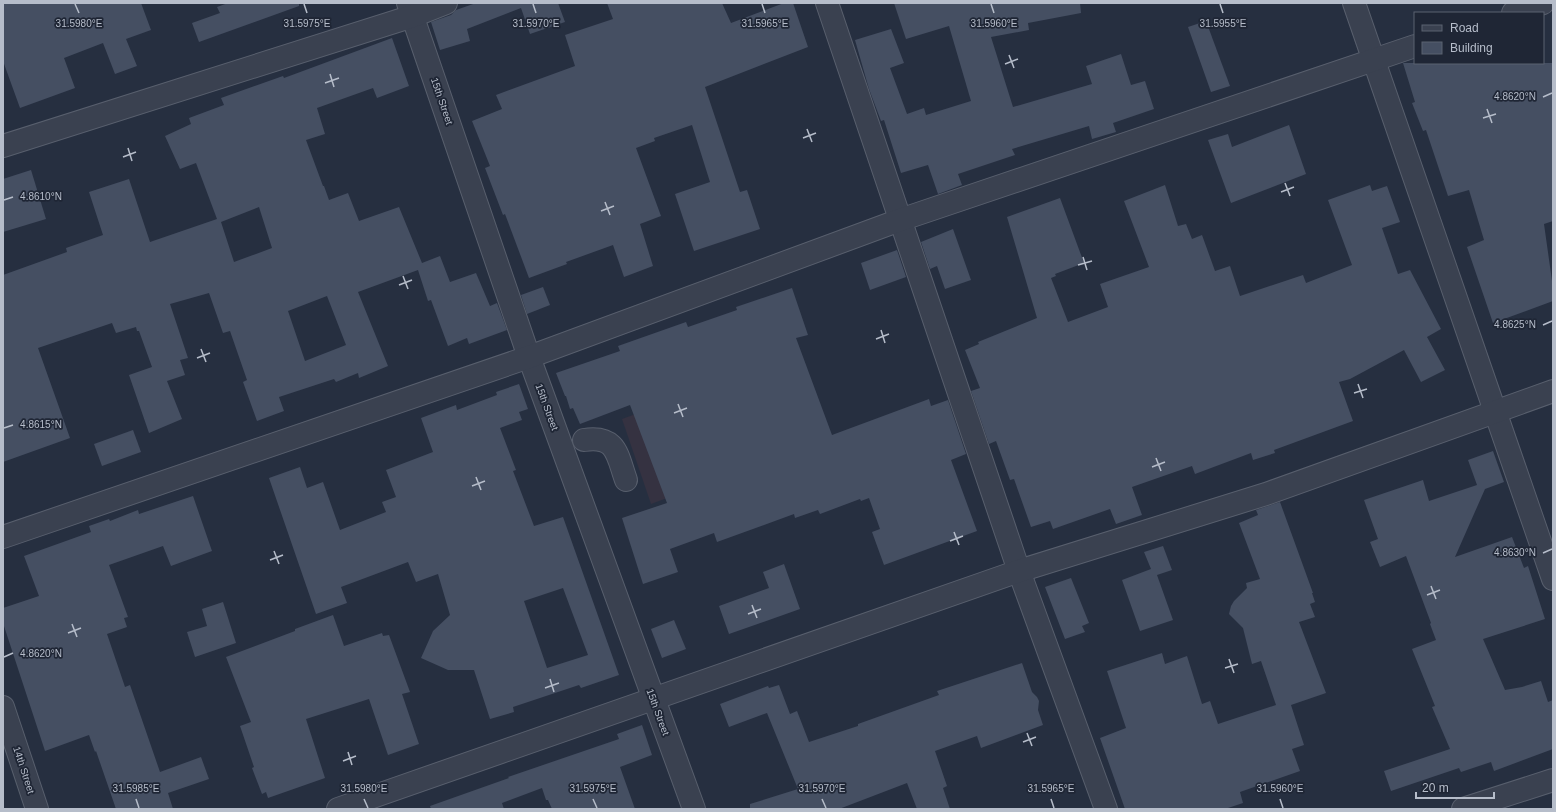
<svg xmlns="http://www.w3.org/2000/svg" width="1556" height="812" font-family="Arial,sans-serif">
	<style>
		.medical { fill: #353241 }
		.building { fill: #454f62; fill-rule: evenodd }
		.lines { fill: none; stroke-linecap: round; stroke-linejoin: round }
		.minor-casing { stroke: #585f6d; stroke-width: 24 }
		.minor { stroke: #3a4150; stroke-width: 22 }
		.ticks { fill: none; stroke: #b6bdca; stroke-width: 1.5 }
		.labels { text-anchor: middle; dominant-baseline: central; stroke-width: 3.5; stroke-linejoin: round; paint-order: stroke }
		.street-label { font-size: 10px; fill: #b6bdca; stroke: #1f2635 }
		.ticks-label { font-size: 10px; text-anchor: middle; fill: #b6bdca; stroke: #1f2635; stroke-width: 3.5; stroke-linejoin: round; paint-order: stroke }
	</style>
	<rect width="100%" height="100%" fill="#262f40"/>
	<!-- medical -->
	<path class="medical" d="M690 394 721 478 651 504 622 419Z"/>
	<!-- building -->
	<g class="building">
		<path d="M3 3H141L151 30 126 39 137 66 115 74 103 43 64 58 75 88 20 108 3 61Z"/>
		<path d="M228 3H299V6L199 42 192 23 220 13 217 7Z"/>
		<path d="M476 3H558L565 22 530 34 521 8 467 29 470 41 440 50 431 22 451 15 456 10Z"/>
		<path d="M607 3H722L731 23 784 3H793L808 47 705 87 740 192 747 190 760 229 694 251 675 194 710 182 692 125 654 138 655 141 636 148 661 216 640 224 653 266 624 277 613 245 566 262 567 264 529 278 505 214 503 215 485 168 490 166 472 121 502 109 496 95 575 66 565 35 613 19Z"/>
		<path d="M894 3H1080L1081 13 1028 23 1029 30 991 37 1013 107 1092 84 1086 66 1121 54 1131 85 1145 81 1154 109 1113 123 1116 132 1092 139 1089 126 1012 149 1015 155 958 174 962 185 938 194 928 165 901 173 884 120 881 121 869 89 855 40 891 29 904 63 890 68 907 114 924 108 926 115 971 101 949 26 906 39Z"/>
		<path d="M1206 21 1230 86 1211 92 1188 27Z"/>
		<path d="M392 38 409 86 377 98 373 88 317 108 325 134 306 140 323 186H324L329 200 348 193 359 221 399 207 422 263 440 256 450 282 476 273 490 306 497 303 507 330 469 344 467 338 448 346 431 300 428 301 418 270 358 292 388 366 359 378 358 373 336 382 334 379 279 397 284 411 257 421 243 382 247 380 230 331 223 333 209 293 170 304 188 358 180 360 185 375 167 381 182 419 149 433 129 375 152 367 139 331H137L136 327 116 333 112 323 38 348 70 438 3 462V275L67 252 66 248 103 235 89 192 129 179 150 242 217 219 196 163 180 169 165 136 191 124 189 118 224 105 221 98 283 76 284 78ZM259 207 272 248 234 262 221 222ZM327 296 346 345 305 361 288 311Z"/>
		<path d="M1403 63H1553V221L1544 224 1553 288V301L1493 323 1467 247 1484 240 1469 190 1448 196 1426 130 1423 131 1412 103 1415 102Z"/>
		<path d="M1289 125 1306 174 1231 203 1208 140 1228 134 1232 147Z"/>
		<path d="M31 170 46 219 3 232V179Z"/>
		<path d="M1165 185 1178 226 1186 224 1192 239 1202 235 1215 271 1230 266 1240 296 1303 275 1306 283 1352 265 1328 200 1370 185 1372 191 1387 186 1400 222 1382 228 1398 274 1410 270 1441 329 1427 337 1445 370 1421 382 1404 350 1350 379 1339 382 1353 421 1274 450 1275 453 1253 460 1251 453 1195 474 1192 466 1132 487 1142 515 1116 524 1110 509 1053 529 1050 521 1031 527 1014 479 1010 480 996 441 989 444 971 391 980 388 965 350 979 344 978 342 1037 318 1007 217 1060 198 1084 263 1055 274 1056 276 1051 278 1068 322 1108 307 1100 284 1149 267 1124 201Z"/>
		<path d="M953 229 971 280 945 289 937 266 930 269 921 242Z"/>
		<path d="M897 250 906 277 870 290 861 263Z"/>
		<path d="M543 287 550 305 527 314 521 295Z"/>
		<path d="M792 288 808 335 796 338 832 435 929 399 931 406 948 400 966 454 951 460 977 531 884 565 872 532 880 529 869 498 861 501 860 499 820 514 818 510 795 518 794 514 717 542 714 533 670 549 678 572 643 584 622 518 667 503 630 405 580 424 573 408 570 409 566 396H565L556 373 620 351 618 346 686 322 688 327 737 310 736 307Z"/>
		<path d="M519 384 528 409 519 412 522 420 500 428 516 470 513 471 534 526 563 517 619 675 581 688 579 685 513 707 514 712 490 719 474 670H448L421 658 433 631 450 615 438 574 416 582 408 562 341 587 347 603 316 614 269 478 300 467 307 488 323 482 340 530 386 512 382 502 396 497 386 470 433 452 421 418 456 405 457 410 497 395 496 392ZM563 588 588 655 547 668 524 601Z"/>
		<path d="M133 430 141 452 102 466 94 444Z"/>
		<path d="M1493 451 1504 482 1485 489 1455 557 1512 537 1524 568 1528 566 1545 619 1483 639 1505 690 1522 687 1541 681 1548 702 1553 700V749L1494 771 1491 762 1461 772 1459 768 1391 791 1384 771 1450 749 1432 707 1435 706 1412 649 1436 640 1430 624 1431 623 1406 556 1380 567 1370 542 1378 539 1364 500 1423 480 1429 501 1477 485 1468 460Z"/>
		<path d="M193 496 212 551 171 566 163 546 109 565 128 617 124 618 127 627 107 634 125 687 130 685 160 772 201 757 209 779 168 793 173 809H116L96 751 95 752 89 735 45 751 3 623V608L39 596 24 556 91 532 89 526 109 519 110 521 138 510 139 514Z"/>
		<path d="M1280 502 1313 593H1312L1315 602 1310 604 1315 617 1299 622 1326 693 1291 705 1304 745 1292 749 1300 771 1240 792 1243 803 1225 809H1125L1100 738 1126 728 1107 671 1162 653 1165 664 1187 656 1202 704 1210 701 1218 724 1276 705 1261 661 1252 664 1243 628 1229 614 1231 606 1234 601 1247 588 1246 583 1260 579 1239 523 1258 515 1256 510Z"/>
		<path d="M1163 546 1172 570 1157 575 1173 620 1140 631 1122 580 1151 569 1144 552Z"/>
		<path d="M784 564 800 609 729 634 719 606 769 588 763 572Z"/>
		<path d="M1071 578 1089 623 1082 626 1085 632 1065 639 1045 587Z"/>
		<path d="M223 602 236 643 195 657 187 632 207 626 202 609Z"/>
		<path d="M333 615 344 646 382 633 383 636 389 635 410 692 402 694 419 744 388 755 369 699 306 719 325 778 268 798 266 792 262 794 252 768 254 767 240 726 251 722 226 657 295 631V629Z"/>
		<path d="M674 620 686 649 662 658 651 629Z"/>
		<path d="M1022 663 1032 692 1037 697 1039 701 1038 710 1043 725 981 748 977 736 935 751 947 786 943 788 950 809H917L907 783 839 809H750V804L798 789 767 713 729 727 720 704 768 686 769 688 779 685 790 714 797 711 809 742 858 726V724L939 695 937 691Z"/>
		<path d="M642 725 652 755 620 767 635 809H552L548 800H546L542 788 502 803 504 809H431L430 806 509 778 508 777 619 739 617 734Z"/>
	</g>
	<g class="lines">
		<defs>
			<g id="minor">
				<path d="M408 3 529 357 694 809"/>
				<path d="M827 3 1019 571 1106 809"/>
				<path d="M1354 3 1553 579"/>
				<path d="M1513 13 1543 3"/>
				<path d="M3 146 413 16 446 3"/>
				<path d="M584 440C617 435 617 455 626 480"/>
				<path d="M3 537 529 357 900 220 1415 46"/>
				<path d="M3 707 37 809"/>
				<path d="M338 809 1019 571 1266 494 1553 391"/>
				<path d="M1463 809 1553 780"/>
			</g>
		</defs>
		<!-- minor casing -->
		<use href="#minor" class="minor-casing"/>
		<!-- minor -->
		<use href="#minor" class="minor"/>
	</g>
	<!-- ticks -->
	<path class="ticks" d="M75 4 79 13M304 4 307 13M533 4 536 13M762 4 765 13M991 4 994 13M1220 4 1223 13M1009 55 1014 68M1005 64 1018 59M330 74 334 87M325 83 339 78M1543 97 1552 93M1487 109 1492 123M1483 118 1496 114M807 129 812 142M803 138 816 133M128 148 132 161M123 157 136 152M1285 183 1290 196M1281 192 1294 187M4 200 13 197M605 202 610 215M601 211 614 206M1083 257 1087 270M1078 265 1092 261M403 276 408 289M399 285 412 280M1543 325 1552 321M881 330 885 343M876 339 889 334M201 349 206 362M197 358 210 353M1358 384 1363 398M1354 393 1367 389M678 404 683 417M674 413 687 408M4 428 13 425M1156 458 1161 471M1152 467 1165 462M476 477 481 490M472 486 485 481M954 532 959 545M950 541 963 536M274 551 279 564M1543 553 1552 549M270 560 283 555M1431 586 1436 599M1427 595 1440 590M752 605 757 618M748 614 761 609M72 624 77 637M68 633 81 628M4 657 13 653M1229 659 1234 673M1225 668 1238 664M550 679 554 692M545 688 559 683M1027 733 1032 746M1023 742 1036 737M348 752 352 765M343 761 356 756M136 799 139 808M364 799 368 808M593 799 597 808M822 799 826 808M1051 799 1054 808M1280 799 1283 808"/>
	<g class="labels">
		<!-- street labels -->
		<g class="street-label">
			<text transform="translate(442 101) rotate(71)">15th Street</text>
			<text transform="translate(547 407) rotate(70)">15th Street</text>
			<text transform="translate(658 712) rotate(70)">15th Street</text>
			<text transform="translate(24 770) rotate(72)">14th Street</text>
		</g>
	</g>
	<g class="ticks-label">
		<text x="79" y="27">31.5980°E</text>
		<text x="307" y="27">31.5975°E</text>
		<text x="536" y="27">31.5970°E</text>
		<text x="765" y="27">31.5965°E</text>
		<text x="994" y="27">31.5960°E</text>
		<text x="1223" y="27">31.5955°E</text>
		<text x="1515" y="100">4.8620°N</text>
		<text x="41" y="200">4.8610°N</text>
		<text x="1515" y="328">4.8625°N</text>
		<text x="41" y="428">4.8615°N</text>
		<text x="1515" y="556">4.8630°N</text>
		<text x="41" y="657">4.8620°N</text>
		<text x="136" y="792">31.5985°E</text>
		<text x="364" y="792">31.5980°E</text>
		<text x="593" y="792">31.5975°E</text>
		<text x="822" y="792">31.5970°E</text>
		<text x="1051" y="792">31.5965°E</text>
		<text x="1280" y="792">31.5960°E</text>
	</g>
	<!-- border -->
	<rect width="1556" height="812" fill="none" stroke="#b6bdca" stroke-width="8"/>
	<!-- legend -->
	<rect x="1414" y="12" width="130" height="52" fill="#1f2635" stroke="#5b6271"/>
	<rect x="1422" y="25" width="20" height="6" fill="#3a4150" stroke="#5b6271"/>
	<text x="1450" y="32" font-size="12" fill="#b6bdca">Road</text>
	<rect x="1422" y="42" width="20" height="12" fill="#454f62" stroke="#5b6271"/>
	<text x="1450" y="52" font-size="12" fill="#b6bdca">Building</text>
	<!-- scale -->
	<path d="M1416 792v6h78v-6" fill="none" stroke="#b6bdca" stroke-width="2"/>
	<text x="1422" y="792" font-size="12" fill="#b6bdca" stroke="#1f2635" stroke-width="3" paint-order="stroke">20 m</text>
</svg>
